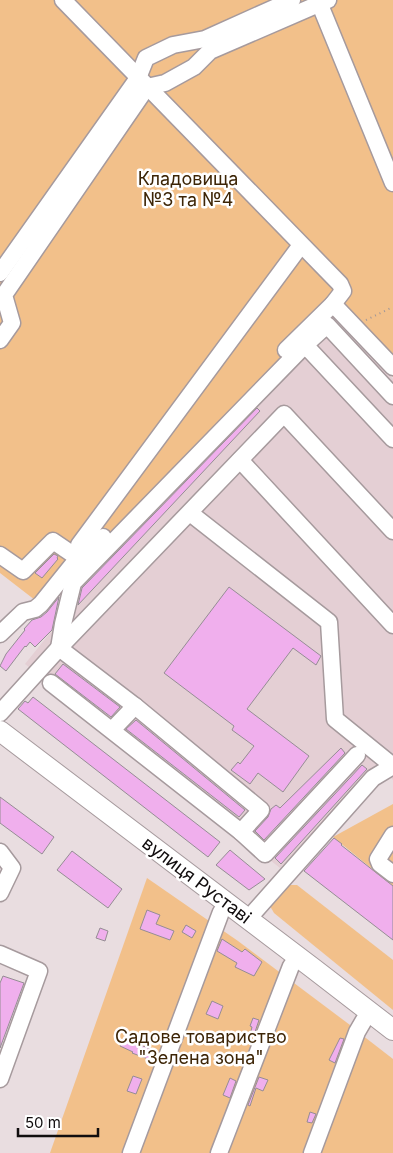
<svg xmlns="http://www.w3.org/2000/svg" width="393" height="1153" font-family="Inter,sans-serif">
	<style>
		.built { fill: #e4cfd4 }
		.green { fill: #f2c08a }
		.building { fill: #f0afed; stroke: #958d94 }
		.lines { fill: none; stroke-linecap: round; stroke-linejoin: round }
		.minor-casing { stroke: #a69a9d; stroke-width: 19 }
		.major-casing { stroke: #a69a9d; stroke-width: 22 }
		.path { stroke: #9f9698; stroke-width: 2; stroke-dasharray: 1 4; stroke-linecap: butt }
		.minor { stroke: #fff; stroke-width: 16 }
		.major { stroke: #fff; stroke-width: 20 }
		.labels { text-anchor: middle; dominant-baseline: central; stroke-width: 5; stroke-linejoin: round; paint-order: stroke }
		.park-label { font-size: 18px; fill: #3d2506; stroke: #fff }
		.street-label { font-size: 18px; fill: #110d0e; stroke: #fff }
	</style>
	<rect width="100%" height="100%" fill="#e9dde0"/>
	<!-- built -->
	<path class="built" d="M331 311 393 379V780L377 764 280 868 25 664 62 618 64 599 56 592Z"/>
	<!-- green -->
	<g class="green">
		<path d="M0 0H393V377L347 326 332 311 44 607 0 573Z"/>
		<path d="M393 804V886L333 837Z"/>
		<path d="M147 878 238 941 354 1028 307 1153H50Z"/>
		<path d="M288 885H297L393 960V1010L274 913 270 906Z"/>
		<path d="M362 1035 393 1059V1153H318Z"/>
	</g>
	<!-- building -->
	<g class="building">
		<path d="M257 408 260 411 78 605 82 588Z"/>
		<path d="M54 554 58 556 57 558 58 559 42 578 35 573Z"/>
		<path d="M229 587 321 656 316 665 293 648 247 709 309 756 283 792 258 773 250 784 231 770 238 762 240 764 254 746 232 730 234 726 164 673Z"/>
		<path d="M59 597 52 630 35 647 30 642 26 647 25 646 6 671 0 666 6 654 25 630 24 629 32 620 41 617 47 612Z"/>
		<path d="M63 664 120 707 111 717 55 674Z"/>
		<path d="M33 697 220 842 208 857 18 709 25 701 28 703Z"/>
		<path d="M136 720 245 810 239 817 126 729Z"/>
		<path d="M341 748 345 753 264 840 255 831 268 817 271 809 276 805 280 808Z"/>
		<path d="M362 765 367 769 281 864 275 858Z"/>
		<path d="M0 797 54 837 42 854 0 823Z"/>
		<path d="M334 838 342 844 341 845 393 886V940L304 871Z"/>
		<path d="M230 850 236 855 265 879 249 890 216 865Z"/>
		<path d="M72 851 122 889 108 908 57 870Z"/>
		<path d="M147 910 160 915 156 924 174 931 170 940 140 929Z"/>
		<path d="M186 925 196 931 192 938 182 932Z"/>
		<path d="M100 928 108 931 105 941 96 938Z"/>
		<path d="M222 939 242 952 245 949 262 962 254 976 235 967 237 963 217 951Z"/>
		<path d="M3 976 24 983 0 1048V983Z"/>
		<path d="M212 1001 223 1006 218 1019 206 1014Z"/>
		<path d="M253 1018 259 1020 255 1032 251 1031 252 1027 250 1026Z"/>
		<path d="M124 1038 155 1051 151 1060 132 1053 133 1052 120 1046Z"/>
		<path d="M340 1038 344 1039 335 1063 329 1060Z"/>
		<path d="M133 1076 142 1079 136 1094 127 1091Z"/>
		<path d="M259 1077 268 1080 263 1091 256 1088 250 1106 248 1105Z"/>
		<path d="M230 1078 236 1081 230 1098 223 1095Z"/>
		<path d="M310 1112 316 1114 312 1123 307 1122Z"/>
	</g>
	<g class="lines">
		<defs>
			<g id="minor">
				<path d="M63 0 340 284 343 291 333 304"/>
				<path d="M318 0 393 183"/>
				<path d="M0 273 138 78 146 58 173 45 205 39 292 0"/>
				<path d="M0 340 12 323 4 295 147 87 165 83 194 67 210 51 328 0"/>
				<path d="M305 345 327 325 393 396"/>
				<path d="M286 350 333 304 393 367"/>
				<path d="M240 460 393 625"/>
				<path d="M190 513 329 622 335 719 393 766"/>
				<path d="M0 555 23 571 53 541 78 558 89 552 103 537"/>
				<path d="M0 634 23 612 35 609 41 604 78 558 79 545 301 245"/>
				<path d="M51 683 241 832 265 854 357 755"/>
				<path d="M0 713 59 648 284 414 393 531"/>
				<path d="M112 730 135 706"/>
				<path d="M241 832 261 810 135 706 59 648 63 624 73 583 305 345 393 439"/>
				<path d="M393 835 378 859 380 864 393 874"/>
				<path d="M0 852 12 868 0 893"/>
				<path d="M248 919 373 778 393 766"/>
				<path d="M0 954 39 971 0 1079"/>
				<path d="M131 1153 221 912"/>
				<path d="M219 1153 291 966"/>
				<path d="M312 1153 357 1032 364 1020"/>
			</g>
			<path id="major" d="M0 731 314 969 393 1030"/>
		</defs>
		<!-- minor casing -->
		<use href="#minor" class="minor-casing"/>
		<!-- major casing -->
		<use href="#major" class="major-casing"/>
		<!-- path -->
		<path class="path" d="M366 320 393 307"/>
		<!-- minor -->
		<use href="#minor" class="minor"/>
		<!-- major -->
		<use href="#major" class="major"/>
	</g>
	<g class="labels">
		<!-- park labels -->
		<g class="park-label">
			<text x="188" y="178">Кладовища<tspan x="188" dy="21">№3 та №4</tspan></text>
			<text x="201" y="1036">Садове товариство<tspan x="201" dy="21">"Зелена зона"</tspan></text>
		</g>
		<!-- street labels -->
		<g class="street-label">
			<text transform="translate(197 880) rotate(37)">вулиця Руставі</text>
		</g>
	</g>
	<!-- scale -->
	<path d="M18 1128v8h80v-8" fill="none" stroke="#110d0e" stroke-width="2.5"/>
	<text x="25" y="1128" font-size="15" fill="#110d0e" stroke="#ffffff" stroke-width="4" paint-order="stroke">50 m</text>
</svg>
